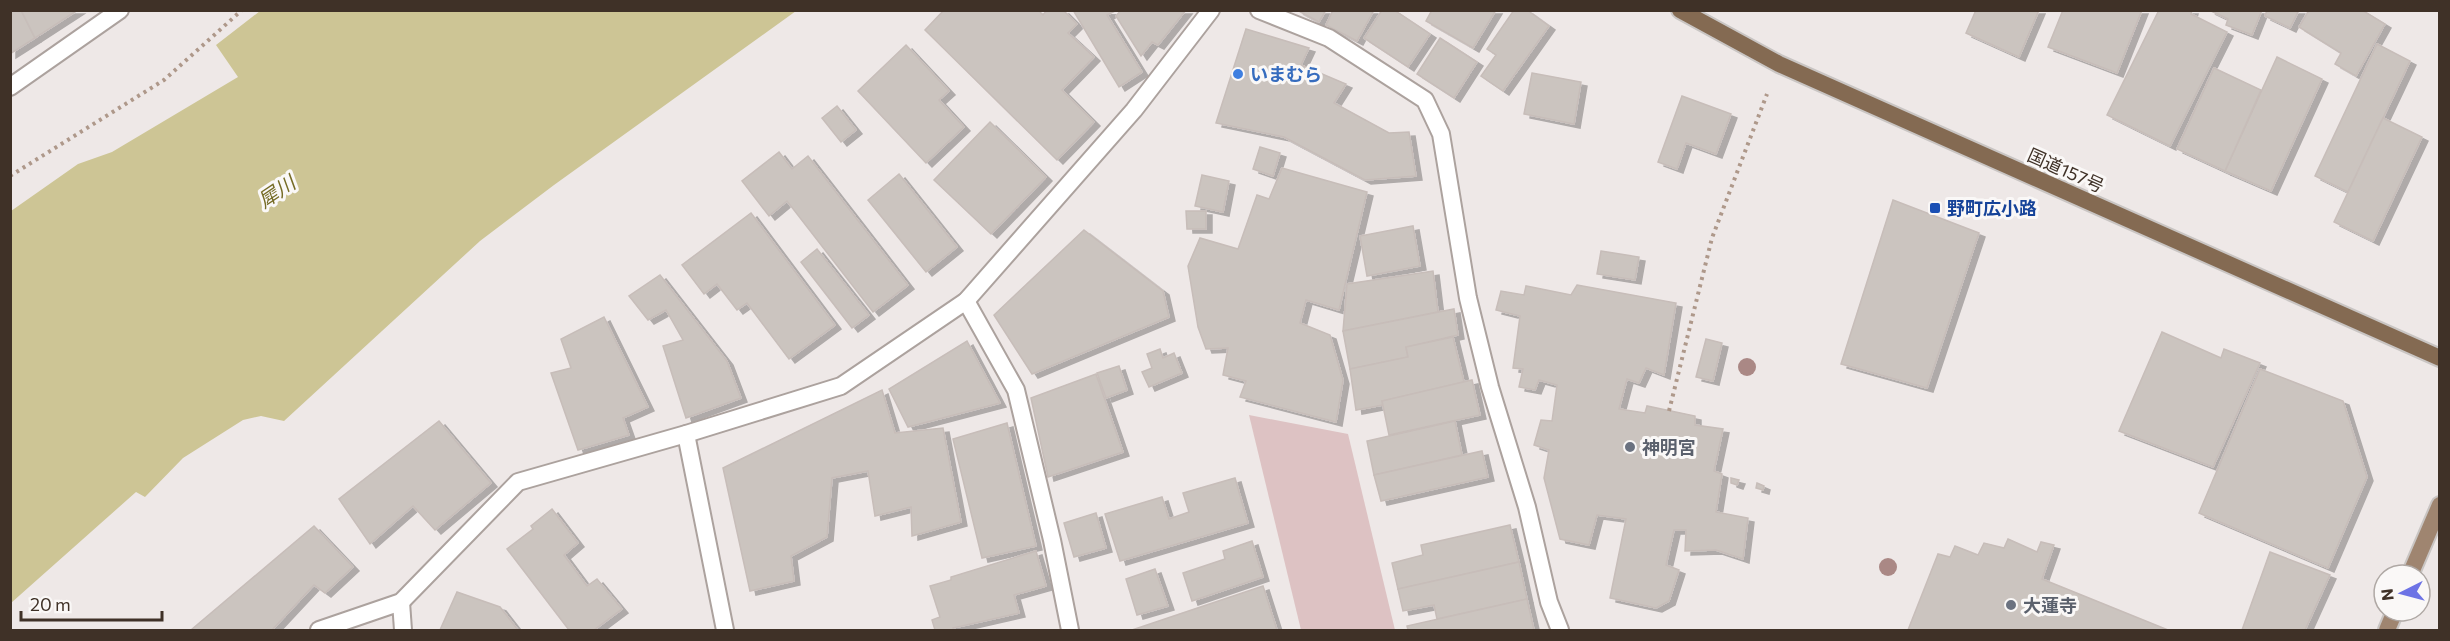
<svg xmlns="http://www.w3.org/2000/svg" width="2450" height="641" font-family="Commissioner,'Noto Sans JP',sans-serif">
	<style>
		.green { fill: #ddc2c3 }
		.water { fill: #cdc595 }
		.building { fill: #cbc4bf; stroke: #c7bdb9; stroke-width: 1.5; filter: url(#shadow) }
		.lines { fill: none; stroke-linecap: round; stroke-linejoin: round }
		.service-casing { stroke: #aca29e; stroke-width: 20 }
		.minor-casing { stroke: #aca29e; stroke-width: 20 }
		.primary-casing { stroke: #c9c5c3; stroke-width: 20 }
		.trunk-casing { stroke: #c9c5c3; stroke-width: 20 }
		.path { stroke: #ae988a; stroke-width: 4; stroke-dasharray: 3 4.5; stroke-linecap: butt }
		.service { stroke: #fff; stroke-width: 16 }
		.minor { stroke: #fff; stroke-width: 16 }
		.primary { stroke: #9f8570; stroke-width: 16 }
		.trunk { stroke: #846a52; stroke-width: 16 }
		.tree { fill: #aa8885 }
		.shop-dot { fill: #3f7fe0; stroke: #faf8f7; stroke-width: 2 }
		.transit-dot { fill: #1a4fb4; stroke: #faf8f7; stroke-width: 2 }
		.worship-dot { fill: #6b7280; stroke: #faf8f7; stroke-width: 2 }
		.labels { text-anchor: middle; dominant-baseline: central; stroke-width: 6; stroke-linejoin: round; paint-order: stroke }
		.shop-label { font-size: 18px; font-weight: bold; fill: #366cbe; stroke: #faf8f7; text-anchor: start }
		.street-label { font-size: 18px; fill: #3f3127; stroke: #faf8f7 }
		.transit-label { font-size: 18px; font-weight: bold; fill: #164399; stroke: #faf8f7; text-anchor: start }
		.worship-label { font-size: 18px; font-weight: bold; fill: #5b616d; stroke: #faf8f7; text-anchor: start }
		.water-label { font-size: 20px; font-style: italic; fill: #766c26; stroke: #faf8f7 }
	</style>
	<defs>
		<filter id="shadow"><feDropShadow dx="6" dy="4" stdDeviation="0" flood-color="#0004"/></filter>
	</defs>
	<rect width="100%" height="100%" fill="#eee8e7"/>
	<!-- green -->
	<path class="green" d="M1249 415 1348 434 1395 630H1301Z"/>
	<!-- water -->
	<path class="water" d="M260 11H796L554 185 480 241 284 421 261 416 243 420 183 458 145 497 136 492 11 603V211L78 164 112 152 238 77 216 45Z"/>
	<!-- building -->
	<g class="building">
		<path d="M10 10H21L35 38 10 54Z"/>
		<path d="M21 10H78L35 38Z"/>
		<path d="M944 10H1038L1043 15 1047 10H1063L1077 24 1068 33 1094 57 1062 90 1094 122 1057 160 925 30Z"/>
		<path d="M1073 10 1115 11 1107 15 1142 72 1119 87Z"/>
		<path d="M1121 10H1186L1158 45 1152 42 1141 56 1116 16Z"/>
		<path d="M1297 10H1326L1319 22Z"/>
		<path d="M1333 10H1374L1357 41 1326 25Z"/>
		<path d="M1382 10H1394L1430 34 1408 67 1364 38Z"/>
		<path d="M1432 10H1496L1473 48 1426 21Z"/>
		<path d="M1514 10H1527L1549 26 1503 91 1481 76 1496 55 1487 49Z"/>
		<path d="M1976 10H2039L2019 57 1966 33Z"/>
		<path d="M2063 10H2142L2117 73 2048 47Z"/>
		<path d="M2159 10H2192L2191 14 2227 32 2170 146 2107 115Z"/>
		<path d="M2209 10H2262L2252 35 2226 25 2228 19Z"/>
		<path d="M2267 10H2299L2290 28 2265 16Z"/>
		<path d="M2309 10H2362L2385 24 2356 76 2335 64 2341 53 2299 27Z"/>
		<path d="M1246 29 1309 48 1301 65 1346 84 1334 103 1389 133 1409 132 1416 176 1365 180 1284 137 1216 123Z"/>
		<path d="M1440 38 1477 62 1454 98 1417 74Z"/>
		<path d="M2377 44 2410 61 2348 192 2315 176Z"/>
		<path d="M906 45 949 91 939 100 964 127 926 163 858 91Z"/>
		<path d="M2277 57 2322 79 2271 191 2225 171Z"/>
		<path d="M2214 68 2261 90 2225 171 2177 149Z"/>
		<path d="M1532 73 1581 82 1574 124 1524 114Z"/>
		<path d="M1682 96 1731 114 1716 154 1686 143 1677 169 1658 162Z"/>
		<path d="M837 106 856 130 841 142 822 118Z"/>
		<path d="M2383 118 2422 137 2373 241 2334 222Z"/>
		<path d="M990 122 1046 177 991 234 934 180Z"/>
		<path d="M1260 147 1280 153 1273 176 1253 169Z"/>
		<path d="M779 152 792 169 808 156 908 285 873 312 787 201 769 216 742 181Z"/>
		<path d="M1282 168 1367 192 1339 310 1306 300 1300 323 1330 335 1343 380 1336 422 1240 397 1246 381 1223 375 1228 348 1206 349 1198 327 1188 266 1200 238 1238 249 1257 195 1269 199Z"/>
		<path d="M899 174 957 247 926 272 868 200Z"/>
		<path d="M1202 175 1229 181 1223 212 1195 206Z"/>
		<path d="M1893 200 1979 233 1927 388 1841 364Z"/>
		<path d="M1186 211H1206V229H1187Z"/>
		<path d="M751 213 835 325 789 359 747 303 737 310 717 284 704 294 682 265Z"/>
		<path d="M1413 226 1420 266 1367 276 1360 236Z"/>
		<path d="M1084 230 1163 291 1169 317 1032 374 994 315Z"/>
		<path d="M817 249 869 315 852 328 801 262Z"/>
		<path d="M1601 251 1639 257 1635 280 1597 274Z"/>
		<path d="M1433 271 1438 312 1343 331 1347 284Z"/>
		<path d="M660 275 727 361 741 398 686 418 663 346 683 340 666 310 648 320 629 296Z"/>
		<path d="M1577 285 1676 303 1664 375 1646 368 1639 383 1627 379 1619 409 1645 413 1647 406 1695 416V425L1723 429 1714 471 1722 474 1716 512 1748 518 1743 559 1716 550 1685 551 1686 530H1674L1666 565 1679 570 1669 601 1656 608 1610 598 1626 519 1597 515 1589 545 1560 539 1544 478 1549 450 1534 445 1541 420 1552 421 1557 385 1539 380 1535 390 1519 387 1523 369 1513 368 1520 316 1496 310 1501 291 1524 295 1526 286 1571 295Z"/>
		<path d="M1454 309 1458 335 1406 347 1408 357 1350 369 1343 331Z"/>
		<path d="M604 317 648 407 623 418 629 435 578 450 551 373 571 368 561 339Z"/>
		<path d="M2162 332 2221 358 2224 349 2260 363 2213 467 2119 431Z"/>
		<path d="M1453 337 1464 382 1382 401 1383 405 1356 410 1350 369 1408 357 1406 347Z"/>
		<path d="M1706 339 1722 343 1713 381 1696 377Z"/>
		<path d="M967 341 1000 403 908 427 889 389Z"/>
		<path d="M1160 349 1163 358 1174 353 1182 373 1149 387 1142 372 1152 368 1147 354Z"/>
		<path d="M1119 366 1127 390 1106 398 1097 373Z"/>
		<path d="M2260 369 2343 401 2367 477 2328 568 2199 513Z"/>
		<path d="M1096 374 1123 452 1048 477 1031 398Z"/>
		<path d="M1472 380 1480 415 1389 435 1382 401Z"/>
		<path d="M882 390 895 433 943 428 961 522 912 536 911 507 875 516 868 471 832 478 827 537 791 556 794 581 750 591 723 468Z"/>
		<path d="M439 421 491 483 435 530 413 506 370 544 339 499Z"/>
		<path d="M1455 421 1462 455 1374 475 1367 441Z"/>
		<path d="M1007 423 1036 546 982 558 953 439Z"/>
		<path d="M1482 451 1488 477 1381 501 1374 475Z"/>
		<path d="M1235 478 1248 523 1120 561 1105 514 1162 497 1169 519 1189 512 1183 493Z"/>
		<path d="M1731 478 1739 480 1737 485 1731 483Z"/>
		<path d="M1757 483 1764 486 1763 490 1756 488Z"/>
		<path d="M552 509 578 543 564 555 587 586 597 579 622 609 594 630H569L507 549 533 529 531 526Z"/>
		<path d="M1096 513 1106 548 1074 557 1064 523Z"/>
		<path d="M1510 525 1519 562 1398 589 1392 563 1423 555 1421 545Z"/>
		<path d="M314 526 353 567 325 593 314 585 272 630H191Z"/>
		<path d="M2008 539 2037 552 2041 542 2054 545 2042 579 2168 630H1908L1938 554 1950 557 1955 546 1978 555 1984 543 2004 548Z"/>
		<path d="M1252 541 1263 577 1192 601 1183 573 1225 559 1223 551Z"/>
		<path d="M1036 551 1046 586 1014 595 1019 613 953 628 954 630H935L932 620 940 617 930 586 951 580V577Z"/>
		<path d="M2270 552 2330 575 2305 630H2242Z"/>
		<path d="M1519 562 1527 599 1437 619 1434 605 1403 611 1398 589Z"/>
		<path d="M1155 569 1168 606 1137 615 1126 579Z"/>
		<path d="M1263 586 1277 630H1132Z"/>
		<path d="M457 592 500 607 518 630H440Z"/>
		<path d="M1527 599 1534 630H1408L1407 626Z"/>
	</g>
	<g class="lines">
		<defs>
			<path id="service" d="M966 301 1016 390 1052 540 1070 630"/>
			<g id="minor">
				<path d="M1259 10 1329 38 1425 100 1441 134 1468 298 1490 387 1527 507 1549 602 1560 630"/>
				<path d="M10 87 120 10"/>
				<path d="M686 434 725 630"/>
				<path d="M401 602 403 630"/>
				<path d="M319 630 401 602 518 482 686 434 841 386 966 301 1134 110 1211 10"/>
			</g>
			<g id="primary">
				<path d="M2410 575 2440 505"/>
				<path d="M2387 630 2395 611"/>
			</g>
			<path id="trunk" d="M1680 10 1779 64 2440 358"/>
		</defs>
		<!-- service casing -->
		<use href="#service" class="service-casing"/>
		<!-- minor casing -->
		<use href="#minor" class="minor-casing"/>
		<!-- primary casing -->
		<use href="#primary" class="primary-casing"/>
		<!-- trunk casing -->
		<use href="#trunk" class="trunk-casing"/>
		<!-- path -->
		<g class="path">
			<path d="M10 176 164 80 242 10"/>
			<path d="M1669 411 1712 238 1767 94"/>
		</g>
		<!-- service -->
		<use href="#service" class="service"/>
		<!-- minor -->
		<use href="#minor" class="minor"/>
		<!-- primary -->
		<use href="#primary" class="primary"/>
		<!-- trunk -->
		<use href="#trunk" class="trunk"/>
	</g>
	<!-- trees -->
	<g class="tree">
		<circle cx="1747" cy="367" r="9"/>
		<circle cx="1888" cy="567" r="9"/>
	</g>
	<!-- markers -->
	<circle class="shop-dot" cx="1238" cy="74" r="6"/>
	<rect class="transit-dot" x="1929" y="202" width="12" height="12" rx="3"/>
	<g class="worship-dot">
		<circle cx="1630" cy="447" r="6"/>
		<circle cx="2011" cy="605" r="6"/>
	</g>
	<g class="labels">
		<!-- shop labels -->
		<g class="shop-label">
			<text x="1250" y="74">いまむら</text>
		</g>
		<!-- street labels -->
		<g class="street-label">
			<text transform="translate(2066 170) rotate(24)">国道157号</text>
		</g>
		<!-- transit labels -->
		<g class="transit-label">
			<text x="1947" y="208">野町広小路</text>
		</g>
		<!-- worship labels -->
		<g class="worship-label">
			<text x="1642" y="447">神明宮</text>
			<text x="2023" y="605">大蓮寺</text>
		</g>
		<!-- water labels -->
		<g class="water-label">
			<text transform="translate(276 191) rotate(-34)">犀川</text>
		</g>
	</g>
	<!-- border -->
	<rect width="2450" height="641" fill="none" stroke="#3f3127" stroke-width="24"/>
	<!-- north arrow -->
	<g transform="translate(2402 593) rotate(264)"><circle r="28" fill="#faf8f7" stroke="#afa8a4" stroke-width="1.5"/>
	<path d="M0-4.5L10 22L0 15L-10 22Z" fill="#6d73e5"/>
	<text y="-9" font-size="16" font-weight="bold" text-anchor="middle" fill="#3f3127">N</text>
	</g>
	<!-- scale -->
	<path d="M21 611v9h141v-9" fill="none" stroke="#3f3127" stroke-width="3"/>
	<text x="30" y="611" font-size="18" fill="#3f3127" stroke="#faf8f7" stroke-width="4.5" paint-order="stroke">20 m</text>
</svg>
